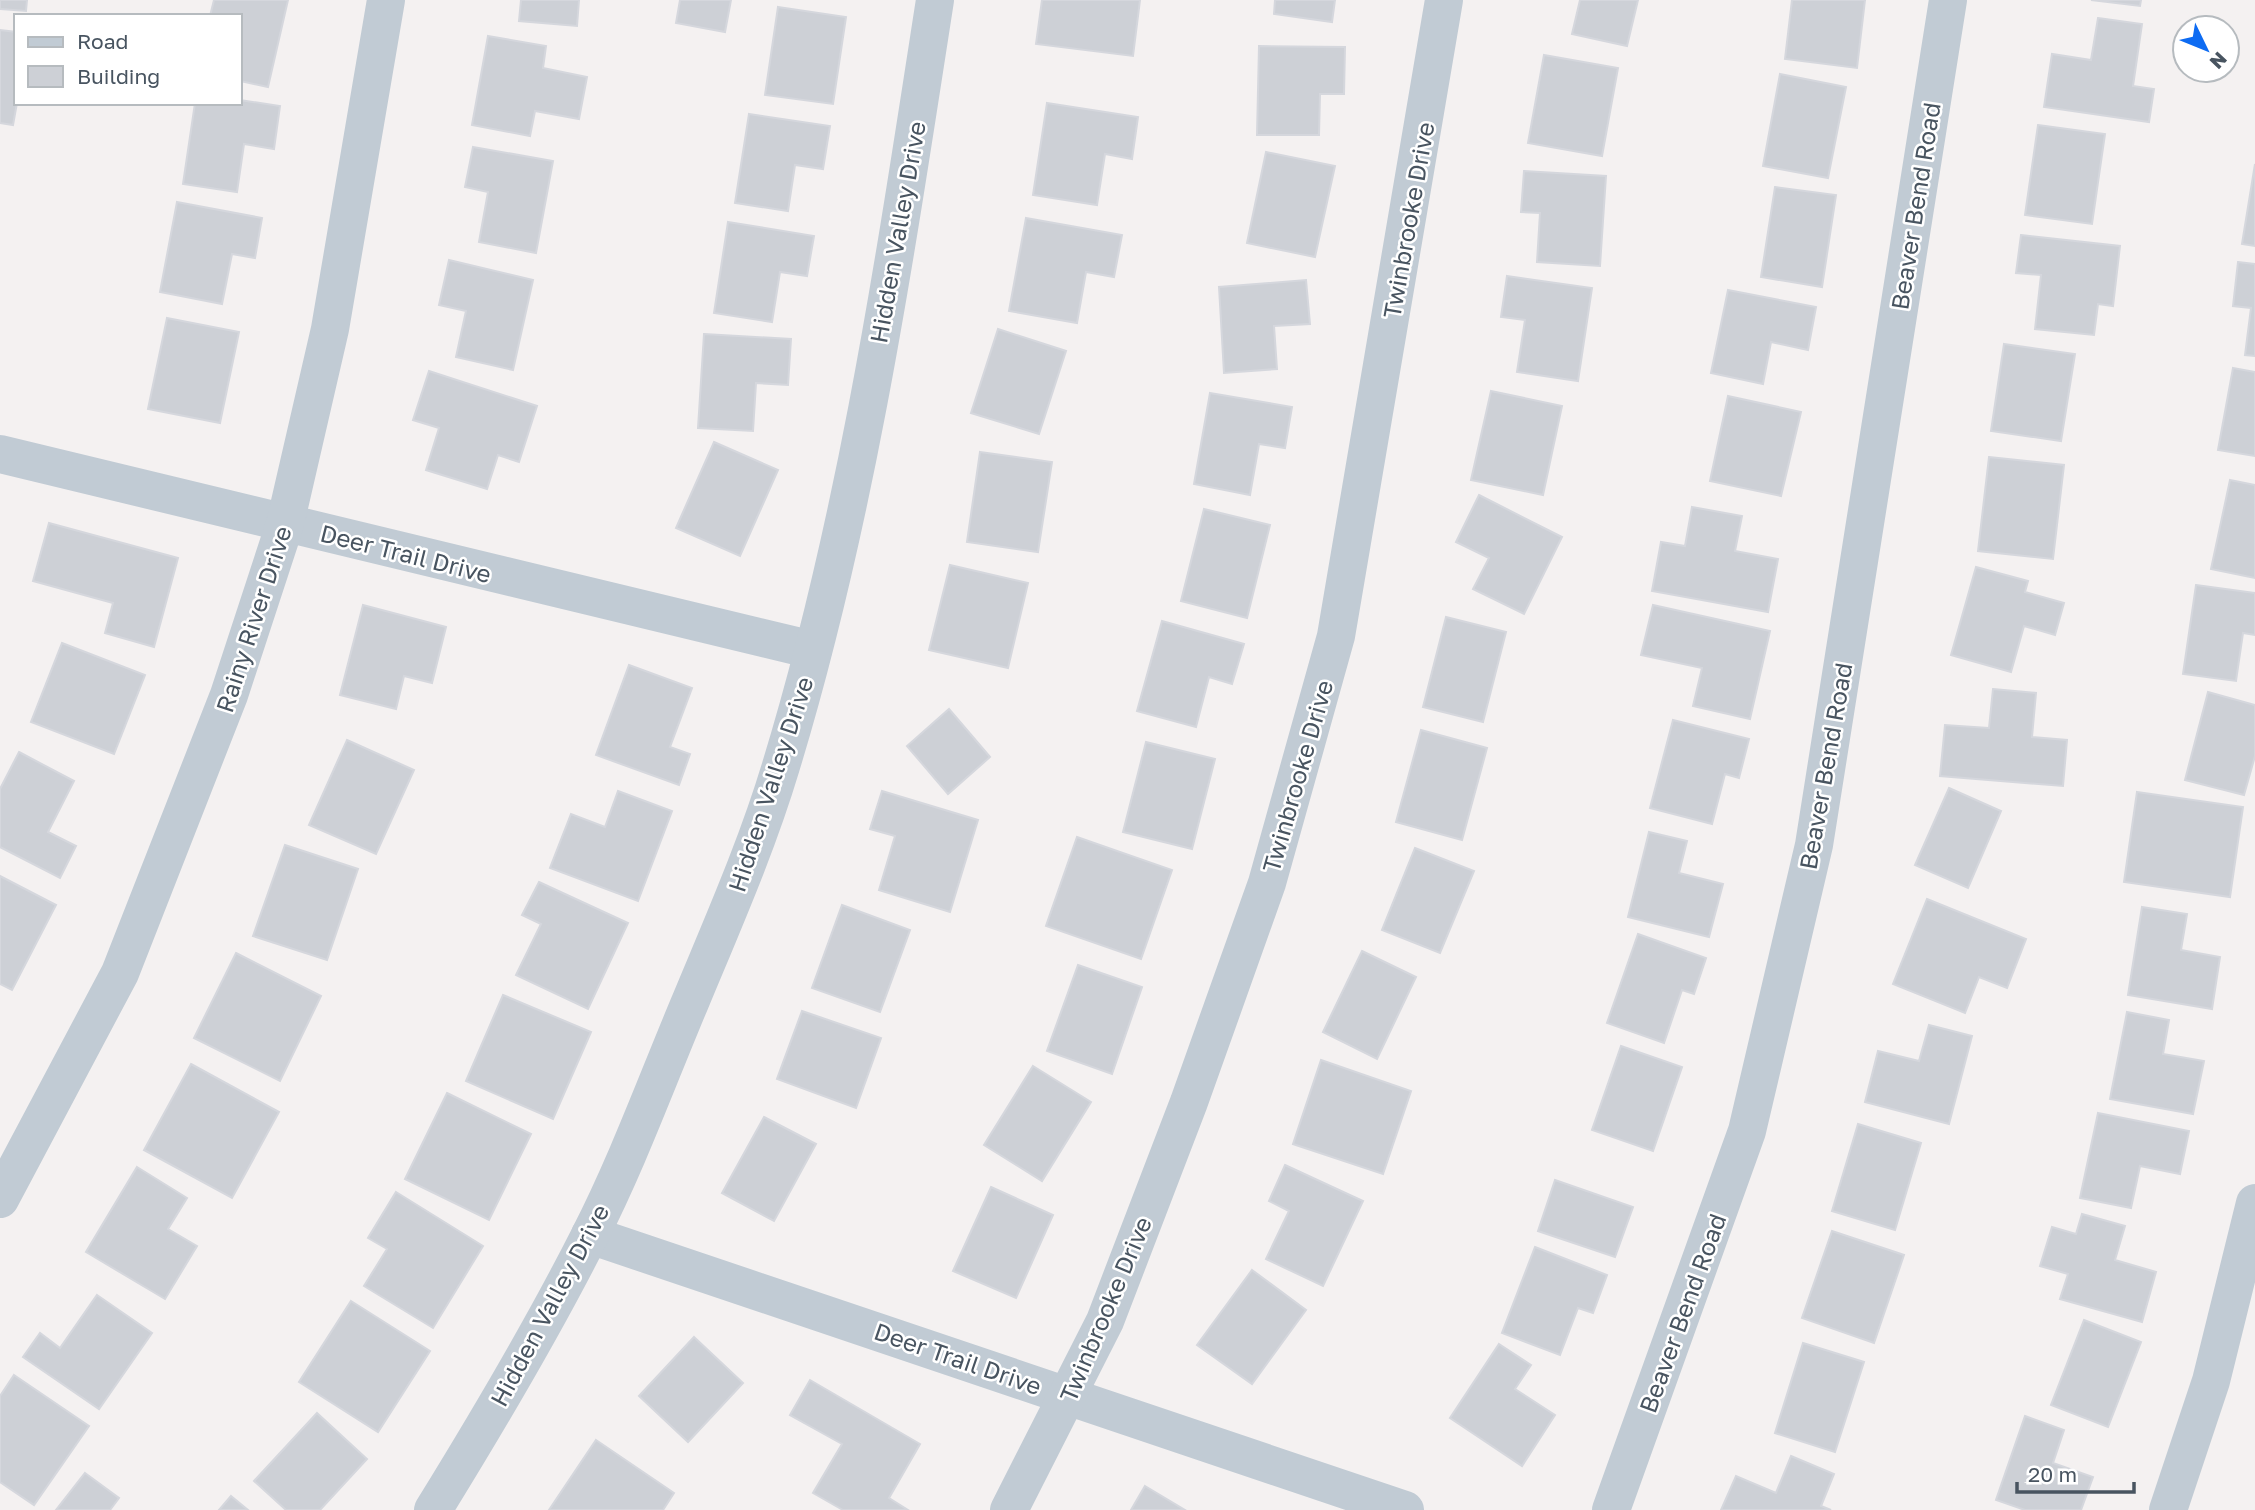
<svg xmlns="http://www.w3.org/2000/svg" width="2255" height="1510" font-family="'Golos Text',sans-serif">
	<style>
		.building { fill: #cdd0d6; stroke: #d5d7dd; stroke-width: 2 }
		.lines { fill: none; stroke-linecap: round; stroke-linejoin: round }
		.minor { stroke: #c1cbd4; stroke-width: 38 }
		.labels { text-anchor: middle; dominant-baseline: central; stroke-width: 5; stroke-linejoin: round; paint-order: stroke }
		.street-label { font-size: 24px; fill: #485460; stroke: #fff }
	</style>
	<rect width="100%" height="100%" fill="#f4f1f1"/>
	<!-- building -->
	<g class="building">
		<path d="M0 0H27L26 11 0 9Z"/>
		<path d="M214 0H288L268 87 240 81V16H210Z"/>
		<path d="M521 0H579L577 26 519 21Z"/>
		<path d="M680 0H731L725 32 676 23Z"/>
		<path d="M1042 0H1140L1133 56 1036 44Z"/>
		<path d="M1275 0H1335L1332 22 1274 14Z"/>
		<path d="M1580 0H1638L1627 46 1572 34Z"/>
		<path d="M1792 0H1865L1857 68 1785 59Z"/>
		<path d="M2091 0H2141L2140 6Z"/>
		<path d="M778 7 846 17 833 104 765 95Z"/>
		<path d="M2098 18 2142 24 2133 86 2154 89 2149 122 2044 107 2052 54 2091 60Z"/>
		<path d="M0 30 16 32 17 103 13 125 0 123Z"/>
		<path d="M488 36 546 46 543 68 587 77 579 119 535 111 530 136 472 125Z"/>
		<path d="M1259 46 1345 47 1344 94H1320L1319 135H1257Z"/>
		<path d="M1544 55 1618 68 1602 156 1528 143Z"/>
		<path d="M1780 74 1846 87 1828 178 1763 166Z"/>
		<path d="M240 100 280 106 274 149 244 144 237 192 183 184 195 103H240Z"/>
		<path d="M1047 103 1138 117 1132 159 1105 154 1097 205 1033 195Z"/>
		<path d="M749 114 830 126 823 169 795 165 788 211 735 203Z"/>
		<path d="M2038 125 2105 134 2092 224 2025 215Z"/>
		<path d="M473 147 553 161 536 253 479 242 488 192 465 187Z"/>
		<path d="M1266 152 1335 166 1315 257 1247 243Z"/>
		<path d="M2255 164V246L2242 244Z"/>
		<path d="M1524 171 1606 176 1600 266 1537 262 1540 213 1521 212Z"/>
		<path d="M1775 187 1836 195 1822 287 1761 277Z"/>
		<path d="M177 202 262 218 255 258 232 254 222 304 160 292Z"/>
		<path d="M1026 218 1122 235 1114 277 1086 272 1077 323 1009 311Z"/>
		<path d="M728 222 814 236 807 276 780 272 772 322 714 313Z"/>
		<path d="M2021 235 2120 246 2113 306 2098 304 2094 335 2035 329 2041 275 2016 273Z"/>
		<path d="M449 260 533 280 513 370 456 357 466 311 439 305Z"/>
		<path d="M2238 262 2255 264V356L2245 355 2251 308 2233 306Z"/>
		<path d="M1507 276 1592 288 1578 381 1517 372 1525 320 1501 317Z"/>
		<path d="M1306 280 1310 324 1274 326 1277 369 1224 373 1219 287Z"/>
		<path d="M1728 290 1816 307 1808 350 1771 342 1763 384 1711 373Z"/>
		<path d="M167 318 239 332 220 423 148 409Z"/>
		<path d="M998 329 1066 351 1039 434 971 413Z"/>
		<path d="M704 334 791 339 788 385 756 383 753 431 698 428Z"/>
		<path d="M2004 344 2075 354 2061 441 1991 431Z"/>
		<path d="M2233 368 2255 372V456L2218 450Z"/>
		<path d="M429 371 537 406 519 462 498 455 487 489 426 470 439 428 413 420Z"/>
		<path d="M1491 391 1562 406 1543 495 1471 480Z"/>
		<path d="M1210 393 1292 407 1285 448 1259 444 1250 495 1194 484Z"/>
		<path d="M1728 396 1801 412 1781 496 1710 481Z"/>
		<path d="M714 442 778 470 740 556 676 528Z"/>
		<path d="M980 452 1052 462 1038 552 967 542Z"/>
		<path d="M1989 457 2064 465 2053 559 1978 551Z"/>
		<path d="M2230 480 2255 485V578L2211 569Z"/>
		<path d="M1479 495 1562 537 1524 614 1473 589 1489 558 1456 542Z"/>
		<path d="M1692 507 1742 516 1735 551 1778 559 1768 612 1652 591 1661 542 1685 546Z"/>
		<path d="M1204 509 1270 525 1247 618 1181 601Z"/>
		<path d="M49 523 178 558 154 647 105 633 113 603 33 581Z"/>
		<path d="M950 565 1028 583 1008 668 929 650Z"/>
		<path d="M1976 567 2028 581 2025 592 2064 603 2055 635 2024 626 2011 672 1951 655Z"/>
		<path d="M2196 585 2255 593V635L2243 633 2236 681 2183 674Z"/>
		<path d="M363 605 446 627 432 683 404 676 396 709 340 695Z"/>
		<path d="M1653 605 1770 631 1750 719 1693 706 1702 668 1641 655Z"/>
		<path d="M1446 617 1506 632 1483 722 1423 707Z"/>
		<path d="M1162 621 1244 644 1232 684 1209 677 1196 727 1137 711Z"/>
		<path d="M62 643 145 675 114 754 31 722Z"/>
		<path d="M629 665 692 688 670 747 690 754 679 785 596 755Z"/>
		<path d="M1993 689 2036 693 2032 737 2067 740 2063 786 1940 776 1945 725 1989 728Z"/>
		<path d="M2208 692 2255 705V756L2244 795 2185 780Z"/>
		<path d="M949 709 990 757 948 794 907 746Z"/>
		<path d="M1673 720 1749 739 1739 778 1725 774 1712 824 1650 808Z"/>
		<path d="M1421 730 1487 748 1462 840 1396 822Z"/>
		<path d="M347 740 414 770 376 854 309 825Z"/>
		<path d="M1146 742 1215 759 1192 849 1123 832Z"/>
		<path d="M19 752 74 781 48 832 76 846 60 878 0 847V789Z"/>
		<path d="M1949 788 2001 811 1968 888 1915 865Z"/>
		<path d="M618 791 672 811 638 901 550 868 571 814 605 827Z"/>
		<path d="M882 791 978 820 950 912 879 890 895 836 870 829Z"/>
		<path d="M2137 792 2243 807 2230 897 2124 882Z"/>
		<path d="M1649 832 1687 841 1679 873 1723 884 1709 937 1628 917Z"/>
		<path d="M1077 837 1172 870 1141 959 1046 926Z"/>
		<path d="M285 845 358 869 327 960 253 936Z"/>
		<path d="M1415 848 1474 871 1440 953 1382 930Z"/>
		<path d="M0 876 56 905 12 990 0 984Z"/>
		<path d="M539 882 628 923 588 1009 516 975 541 924 522 915Z"/>
		<path d="M1927 899 2026 939 2007 988 1979 977 1965 1013 1893 984Z"/>
		<path d="M842 905 910 930 880 1012 812 988Z"/>
		<path d="M2142 907 2187 914 2181 950 2220 957 2212 1009 2128 995Z"/>
		<path d="M1638 934 1706 958 1694 994 1682 990 1664 1043 1607 1023Z"/>
		<path d="M1362 951 1416 977 1377 1059 1323 1032Z"/>
		<path d="M236 953 321 996 280 1081 194 1038Z"/>
		<path d="M1078 965 1142 987 1112 1074 1047 1051Z"/>
		<path d="M503 995 591 1032 553 1119 466 1081Z"/>
		<path d="M802 1011 881 1038 856 1108 777 1079Z"/>
		<path d="M2127 1012 2169 1020 2163 1054 2204 1061 2193 1114 2110 1099Z"/>
		<path d="M1929 1025 1972 1036 1949 1124 1865 1102 1878 1051 1919 1061Z"/>
		<path d="M1621 1046 1682 1067 1653 1151 1592 1130Z"/>
		<path d="M1321 1060 1411 1091 1383 1174 1293 1144Z"/>
		<path d="M191 1064 279 1112 232 1198 144 1150Z"/>
		<path d="M1033 1066 1091 1102 1042 1181 984 1145Z"/>
		<path d="M447 1093 531 1134 489 1220 405 1179Z"/>
		<path d="M2098 1113 2189 1131 2180 1174 2140 1166 2131 1208 2080 1198Z"/>
		<path d="M764 1117 816 1144 774 1221 722 1193Z"/>
		<path d="M1858 1124 1921 1143 1895 1230 1832 1211Z"/>
		<path d="M1285 1165 1363 1201 1323 1286 1266 1259 1289 1211 1269 1201Z"/>
		<path d="M137 1167 187 1198 168 1229 197 1246 165 1299 86 1252Z"/>
		<path d="M1555 1180 1633 1207 1615 1257 1538 1231Z"/>
		<path d="M991 1187 1053 1215 1016 1298 953 1271Z"/>
		<path d="M396 1192 483 1246 433 1328 364 1286 387 1249 368 1238Z"/>
		<path d="M2082 1214 2125 1226 2115 1260 2156 1272 2142 1322 2060 1299 2068 1274 2040 1266 2052 1227 2076 1234Z"/>
		<path d="M1832 1231 1904 1255 1874 1343 1802 1318Z"/>
		<path d="M1535 1247 1607 1275 1593 1313 1578 1308 1560 1355 1502 1333Z"/>
		<path d="M1252 1270 1306 1310 1252 1384 1197 1345Z"/>
		<path d="M97 1295 152 1333 99 1409 23 1357 40 1333 60 1348Z"/>
		<path d="M351 1301 430 1351 378 1432 299 1382Z"/>
		<path d="M2084 1320 2141 1342 2108 1427 2051 1405Z"/>
		<path d="M694 1337 743 1383 688 1442 639 1396Z"/>
		<path d="M1803 1343 1864 1362 1835 1452 1775 1433Z"/>
		<path d="M1499 1344 1531 1365 1515 1389 1555 1415 1522 1466 1450 1418Z"/>
		<path d="M14 1375 89 1426 34 1505 0 1482V1396Z"/>
		<path d="M810 1380 920 1444 889 1498 908 1510H843L813 1493 842 1444 790 1415Z"/>
		<path d="M317 1413 367 1459 320 1510H286L254 1481Z"/>
		<path d="M2025 1416 2064 1430 2053 1463 2093 1477 2081 1510H2025L1996 1500Z"/>
		<path d="M596 1440 674 1493 663 1510H549Z"/>
		<path d="M1791 1456 1834 1474 1821 1506 1831 1510H1721L1736 1476 1776 1493Z"/>
		<path d="M85 1473 119 1498 110 1510H56Z"/>
		<path d="M1145 1486 1185 1510H1131Z"/>
		<path d="M231 1496 248 1510H219Z"/>
	</g>
	<g class="lines">
		<!-- minor -->
		<g class="minor">
			<path d="M0 454 813 650"/>
			<path d="M0 1199 120 973 229 695 285 524 330 329 386 0"/>
			<path d="M590 1235 1405 1510"/>
			<path d="M433 1510C488 1421 542 1330 589 1237 628 1161 658 1078 691 1000 723 923 757 846 781 766 857 517 895 257 935 0"/>
			<path d="M1009 1510 1105 1321 1189 1102 1267 883 1336 636 1444 0"/>
			<path d="M1611 1510 1747 1131 1814 845 1948 0"/>
			<path d="M2168 1510 2211 1381 2255 1203"/>
		</g>
	</g>
	<g class="labels">
		<!-- street labels -->
		<g class="street-label">
			<text transform="translate(1915 206) rotate(-81)">Beaver Bend Road</text>
			<text transform="translate(1408 220) rotate(-80)">Twinbrooke Drive</text>
			<text transform="translate(897 232) rotate(-80)">Hidden Valley Drive</text>
			<text transform="translate(406 553) rotate(14)">Deer Trail Drive</text>
			<text transform="translate(253 619) rotate(-72)">Rainy River Drive</text>
			<text transform="translate(1825 766) rotate(-80)">Beaver Bend Road</text>
			<text transform="translate(1297 776) rotate(-74)">Twinbrooke Drive</text>
			<text transform="translate(770 784) rotate(-72)">Hidden Valley Drive</text>
			<text transform="translate(549 1305) rotate(-62)">Hidden Valley Drive</text>
			<text transform="translate(1105 1309) rotate(-67)">Twinbrooke Drive</text>
			<text transform="translate(1682 1313) rotate(-70)">Beaver Bend Road</text>
			<text transform="translate(958 1358) rotate(19)">Deer Trail Drive</text>
		</g>
	</g>
	<!-- legend -->
	<rect x="14" y="14" width="228" height="91" fill="#ffffff" stroke="#b6bbbf" stroke-width="2"/>
	<rect x="28" y="37" width="35" height="10" fill="#c1cbd4" stroke="#b6bbbf" stroke-width="2"/>
	<text x="77" y="49" font-size="21" fill="#485460">Road</text>
	<rect x="28" y="66" width="35" height="21" fill="#cdd0d6" stroke="#b6bbbf" stroke-width="2"/>
	<text x="77" y="84" font-size="21" fill="#485460">Building</text>
	<!-- north arrow -->
	<g transform="translate(2206 49) rotate(133)"><circle r="33" fill="#ffffff" stroke="#b6bbbf" stroke-width="2"/>
	<path d="M0-5L12 26L0 18L-12 26Z" fill="#0d6bf2"/>
	<text y="-10" font-size="19" font-weight="bold" text-anchor="middle" fill="#485460">N</text>
	</g>
	<!-- scale -->
	<path d="M2017 1482v10h117v-10" fill="none" stroke="#485460" stroke-width="3.5"/>
	<text x="2028" y="1482" font-size="21" fill="#485460" stroke="#ffffff" stroke-width="5" paint-order="stroke">20 m</text>
</svg>
